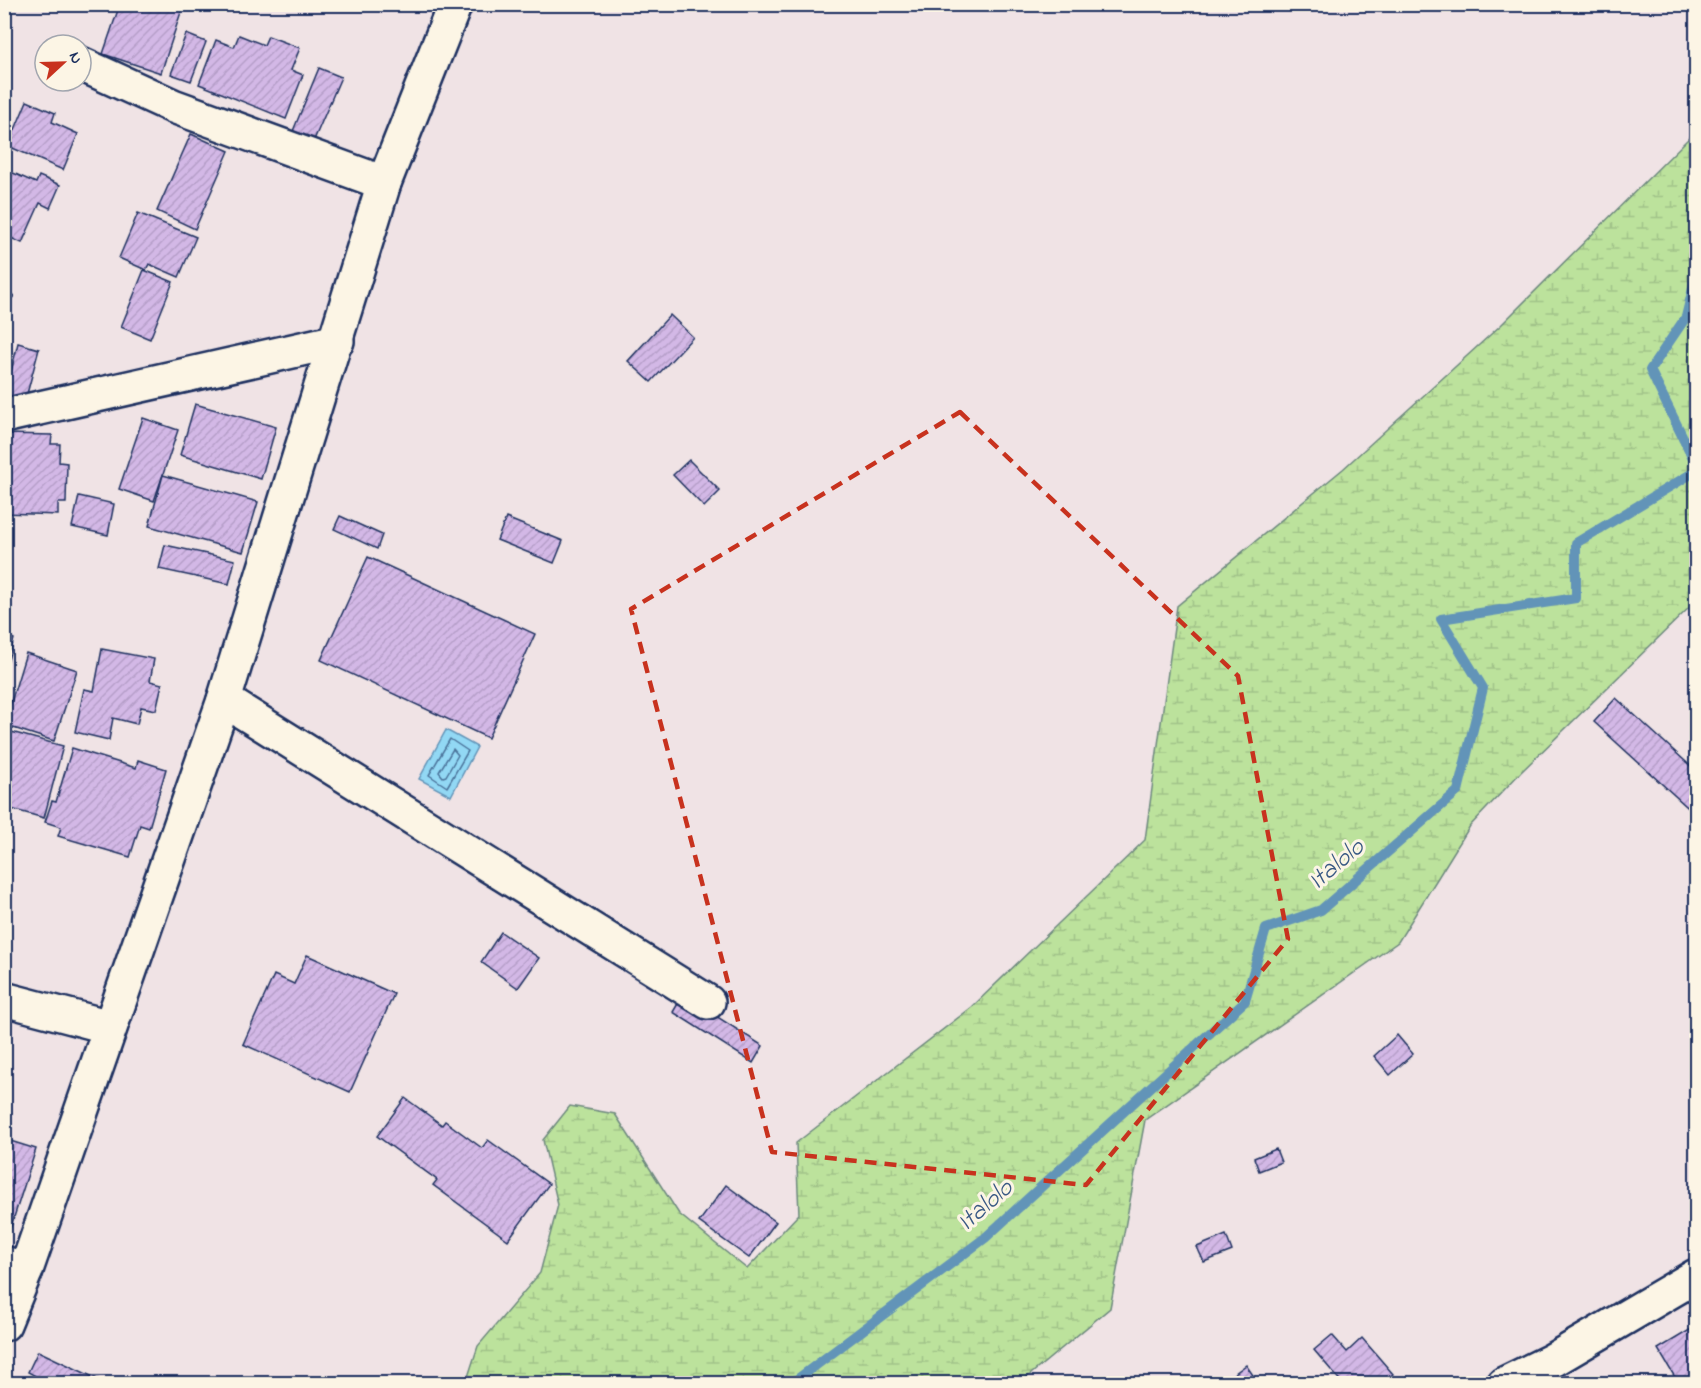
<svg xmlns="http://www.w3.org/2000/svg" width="1701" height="1388" font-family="'Indie Flower',sans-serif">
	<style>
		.wetland { fill: url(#wetland-marsh); stroke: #6c887d; stroke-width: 1.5 }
		.water { fill: #92d8f4; stroke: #6294b8; stroke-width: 1.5 }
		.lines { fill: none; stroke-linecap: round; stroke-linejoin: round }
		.shore { stroke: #4b739a; stroke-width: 1.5 }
		.stream { stroke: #6294b8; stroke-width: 10 }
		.building { fill: url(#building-hatch); stroke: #1b2f5e; stroke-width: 1.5 }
		.street-casing { stroke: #1b2f5e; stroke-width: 38 }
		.secondary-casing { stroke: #1b2f5e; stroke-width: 38 }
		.street { stroke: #fcf5e5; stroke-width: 33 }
		.secondary { stroke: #fcf5e5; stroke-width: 33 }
		.marked { fill: none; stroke: #c8321e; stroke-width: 4.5; stroke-dasharray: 12 8; stroke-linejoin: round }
		.labels { text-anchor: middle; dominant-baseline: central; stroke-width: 6; stroke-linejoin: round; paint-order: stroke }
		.water-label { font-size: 26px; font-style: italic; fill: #395984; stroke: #fcf5e5 }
	</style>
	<defs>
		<pattern id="wetland-marsh" width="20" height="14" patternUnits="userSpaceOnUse" patternTransform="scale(1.5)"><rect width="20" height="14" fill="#bce29c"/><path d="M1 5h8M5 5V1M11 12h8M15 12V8" fill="none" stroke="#a1c289"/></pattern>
		<pattern id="building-hatch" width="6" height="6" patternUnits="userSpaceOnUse" patternTransform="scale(1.5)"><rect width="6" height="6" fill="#d3b8e6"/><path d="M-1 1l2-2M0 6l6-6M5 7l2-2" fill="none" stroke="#b59ec8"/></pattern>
	</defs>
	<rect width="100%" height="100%" fill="#f0e3e5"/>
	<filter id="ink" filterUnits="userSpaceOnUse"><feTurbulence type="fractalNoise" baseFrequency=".0167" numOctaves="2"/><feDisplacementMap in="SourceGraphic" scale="12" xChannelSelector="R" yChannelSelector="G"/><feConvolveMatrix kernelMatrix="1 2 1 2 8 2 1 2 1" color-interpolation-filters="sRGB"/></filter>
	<g filter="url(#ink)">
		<!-- wetland -->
		<path class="wetland" d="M1696 131V601L1521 772 1470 826 1398 942 1145 1120 1110 1308 1020 1383H466L478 1346 540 1273 558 1205 543 1140 570 1106 615 1114 679 1214 747 1269 799 1214 796 1143 972 1007 1145 840 1177 606 1343 469 1501 325Z"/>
		<!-- water -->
		<path class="water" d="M446 730 477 747 451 796 419 779Z"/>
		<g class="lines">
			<!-- shore -->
			<g class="shore">
				<path d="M450 739 468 751 447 787 429 775Z"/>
				<path d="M453 749 458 755 446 776 443 777 439 772Z"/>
			</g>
			<!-- stream -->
			<g class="stream">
				<path d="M1696 276 1686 317 1650 370 1696 464"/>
				<path d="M791 1384 985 1238 1245 1001 1266 929 1321 910 1458 791 1483 688 1441 619 1576 598V543L1696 471"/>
			</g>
		</g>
		<!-- building -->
		<g class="building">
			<path d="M120 4H168L182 9 161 73 103 54Z"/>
			<path d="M186 34 206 42 191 81 171 74Z"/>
			<path d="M239 35 264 45 268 36 300 48 291 70 303 75 286 119 199 84 216 40 234 47Z"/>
			<path d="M319 68 341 77 314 140 293 131Z"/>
			<path d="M27 101 55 113 52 122 78 134 63 170 8 146Z"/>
			<path d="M191 134 229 151 195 229 157 211Z"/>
			<path d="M4 169 36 183 39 176 60 185 50 208 40 203 22 243 4 235Z"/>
			<path d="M138 213 196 237 179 277 149 264 146 270 119 258Z"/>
			<path d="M144 270 173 282 150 339 121 327Z"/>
			<path d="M4 288 14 296 4 307Z"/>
			<path d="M670 315 693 337 651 382 628 361Z"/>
			<path d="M18 343 39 349 24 405 4 400Z"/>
			<path d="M195 404 276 427 261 479 180 455Z"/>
			<path d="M143 418 178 430 154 501 119 489Z"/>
			<path d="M5 434 52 435 51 444H60L59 462 67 463 66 503H58V515L4 513Z"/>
			<path d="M689 460 720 491 704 507 673 475Z"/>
			<path d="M163 475 258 502 243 552 149 526Z"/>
			<path d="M79 496 114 504 108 535 72 527Z"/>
			<path d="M340 516 382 535 377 549 334 529Z"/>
			<path d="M506 518 563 541 554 563 497 540Z"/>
			<path d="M165 545 235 560 229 584 159 569Z"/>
			<path d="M368 557 535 634 488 738 321 660Z"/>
			<path d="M4 636 14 639 4 674Z"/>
			<path d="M102 649 154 659 150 681 162 684 156 710 141 707 137 724 113 718 109 740 75 732 84 689 94 691Z"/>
			<path d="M26 653 77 670 54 741 4 725Z"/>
			<path d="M1616 698 1696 771V815L1594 722Z"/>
			<path d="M4 730 63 746 44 818 4 807Z"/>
			<path d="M72 748 136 768 138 760 166 769 149 828 140 825 130 857 58 836 61 827 45 822 52 801 56 802Z"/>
			<path d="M501 932 539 958 518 988 481 962Z"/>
			<path d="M307 955 394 994 350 1092 243 1044 274 975 294 984Z"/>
			<path d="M683 995 763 1046 753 1063 673 1012Z"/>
			<path d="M1397 1035 1413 1054 1390 1075 1374 1056Z"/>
			<path d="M405 1098 442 1125 445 1121 482 1148 488 1140 549 1184 508 1240 433 1185 437 1180 377 1136Z"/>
			<path d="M4 1139 36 1149 5 1245 4 1244Z"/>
			<path d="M1276 1149 1281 1162 1259 1171 1254 1158Z"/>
			<path d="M726 1185 776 1222 749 1258 699 1222Z"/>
			<path d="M1226 1235 1232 1251 1204 1262 1197 1247Z"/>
			<path d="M1693 1328 1696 1333V1384H1679L1658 1349Z"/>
			<path d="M1332 1335 1347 1352 1362 1338 1393 1374 1382 1384H1343L1314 1350Z"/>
			<path d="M38 1351 108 1384H50L28 1372Z"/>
			<path d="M1246 1365 1259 1384H1220Z"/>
		</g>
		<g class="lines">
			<defs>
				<g id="street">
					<path d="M81 64 173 106 384 183"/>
					<path d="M4 416 337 341"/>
					<path d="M224 700 708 1002"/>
					<path d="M4 999 110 1027"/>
					<path d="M4 1263 26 1270"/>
					<path d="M1504 1384 1553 1360 1696 1276"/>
				</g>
				<path id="secondary" d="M4 1324 26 1270 224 700 384 183 455 4"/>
			</defs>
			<!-- street casing -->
			<use href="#street" class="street-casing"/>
			<!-- secondary casing -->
			<use href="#secondary" class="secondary-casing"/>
			<!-- street -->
			<use href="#street" class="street"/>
			<!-- secondary -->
			<use href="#secondary" class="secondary"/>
		</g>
	</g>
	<!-- marked area -->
	<path class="marked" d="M960 412 1238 676 1288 939 1086 1185 772 1152 631 609Z"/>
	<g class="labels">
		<!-- water labels -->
		<g class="water-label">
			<text transform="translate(1337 865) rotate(-40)">Italolo</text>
			<text transform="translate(986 1206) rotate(-41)">Italolo</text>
		</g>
	</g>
	<!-- margin -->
	<rect width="1701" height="1388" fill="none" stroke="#fcf5e5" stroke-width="24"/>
	<rect x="12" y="12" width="1677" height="1364" fill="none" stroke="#1b2f5e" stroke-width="2" filter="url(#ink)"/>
	<!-- north arrow -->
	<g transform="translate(63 63) rotate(68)"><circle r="28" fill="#fcf5e5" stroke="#a2a6af" stroke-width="1.5"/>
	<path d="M0-4.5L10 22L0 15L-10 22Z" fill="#c8321e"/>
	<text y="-9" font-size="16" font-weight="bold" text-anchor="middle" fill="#1b2f5e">N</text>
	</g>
</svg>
